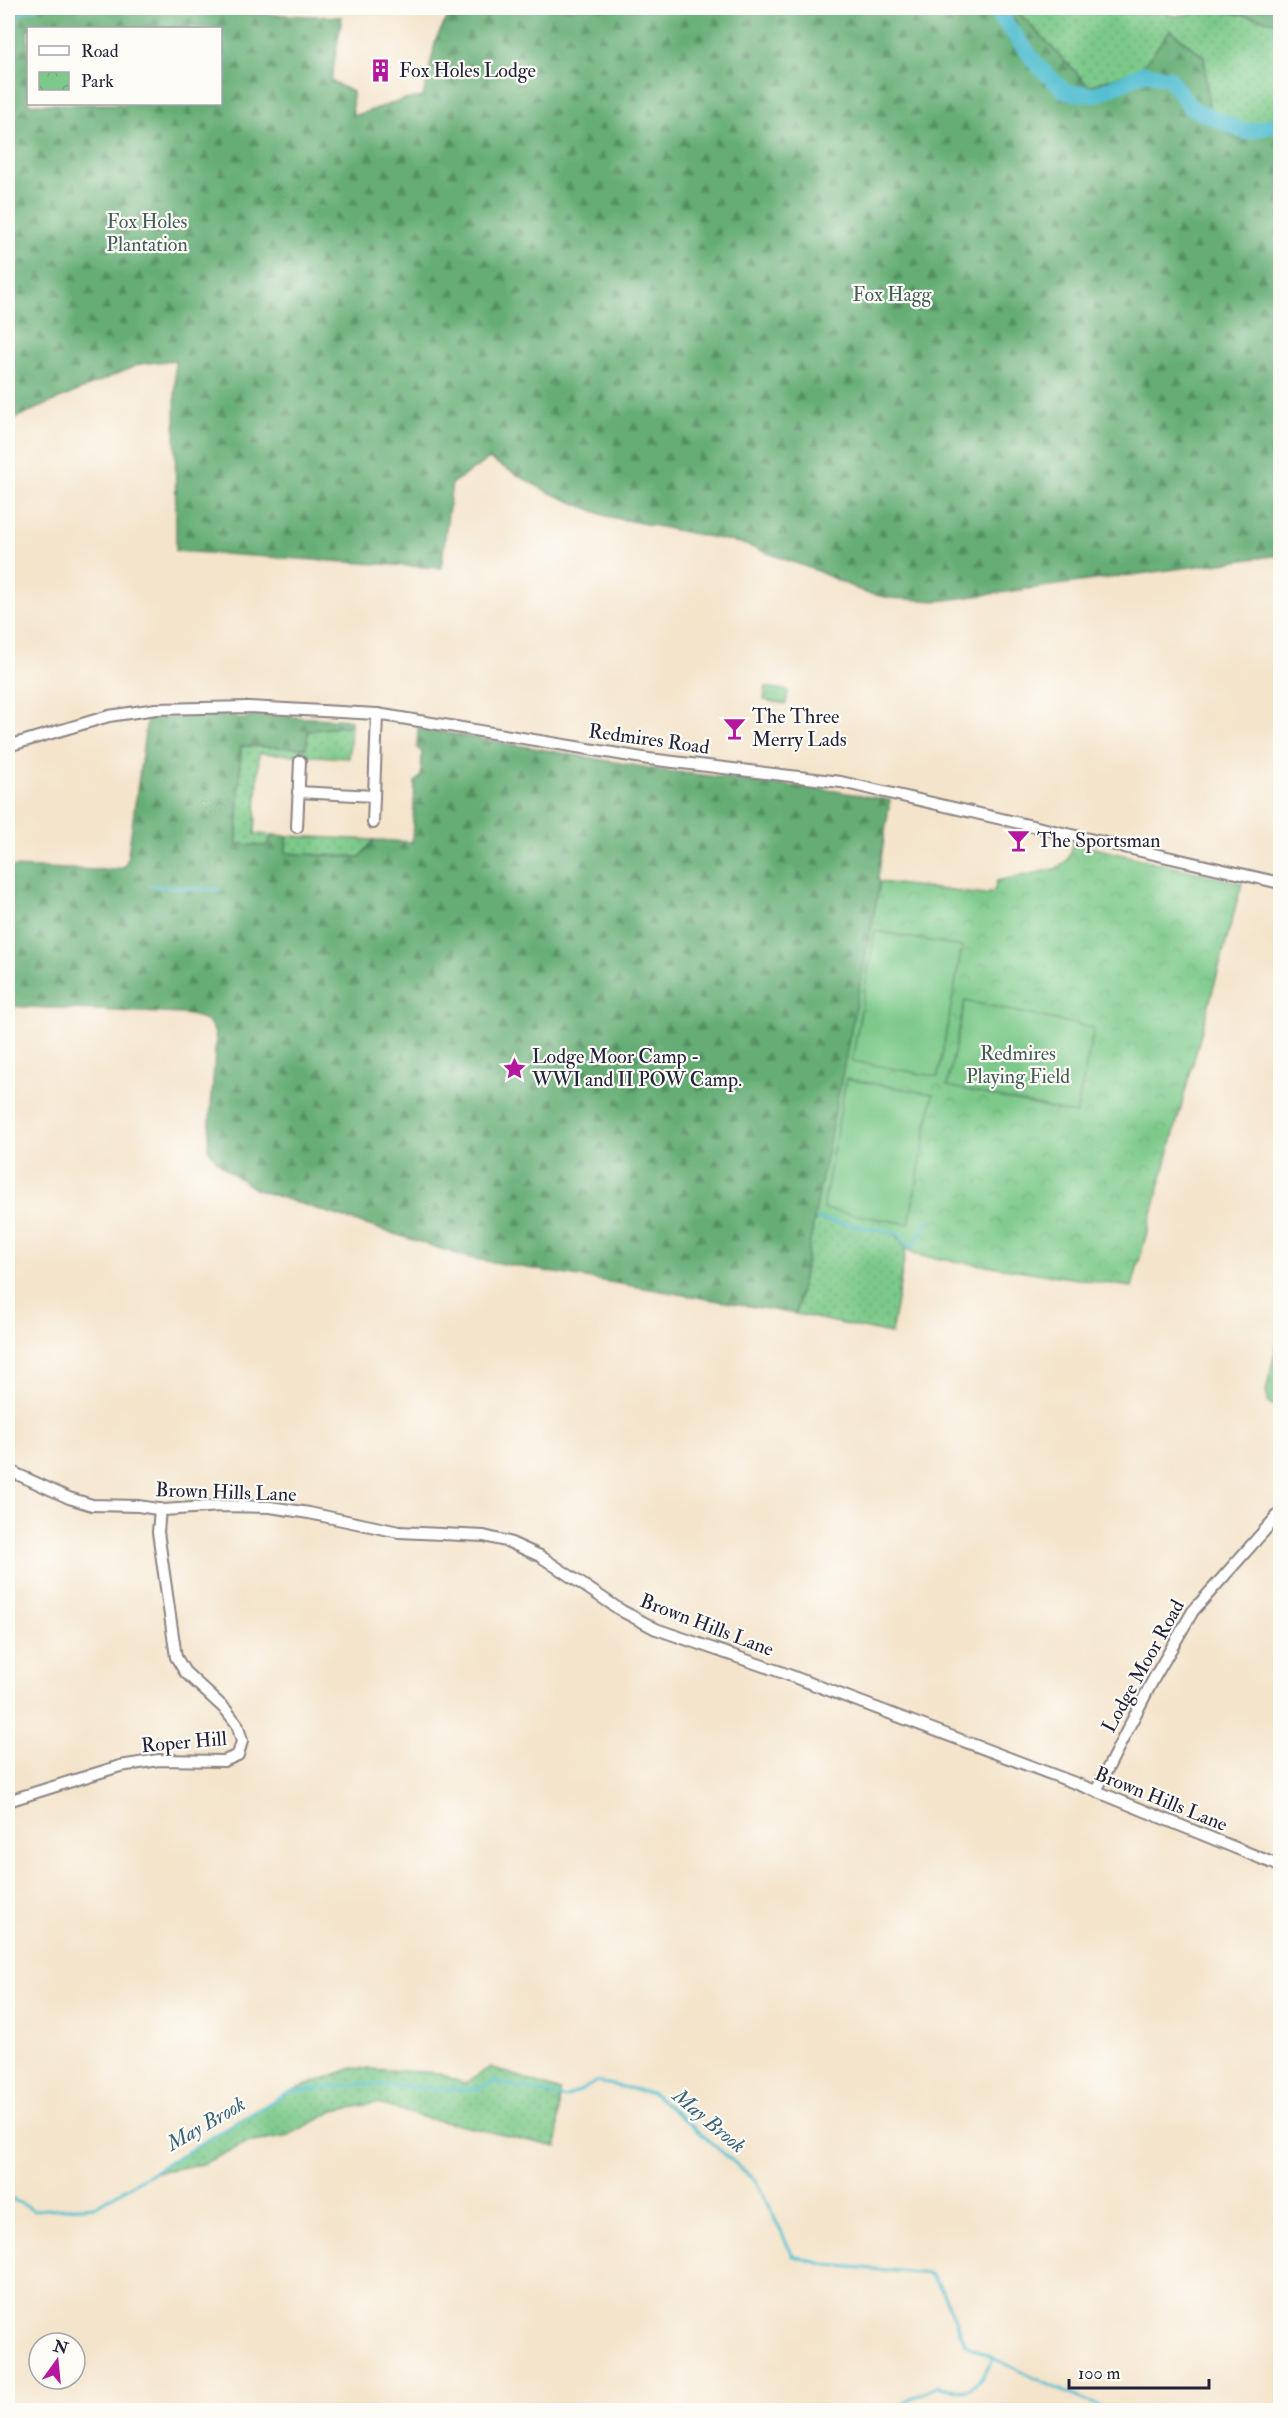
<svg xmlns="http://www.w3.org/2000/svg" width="1288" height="2418" font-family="'IM FELL Double Pica',serif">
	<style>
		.grass { fill: url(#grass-dots); stroke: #4f7662; stroke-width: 1.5 }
		.forest { fill: url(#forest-firs); stroke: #446858; stroke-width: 1.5; fill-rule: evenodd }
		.park { fill: url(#park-crowns); stroke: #4f7662; stroke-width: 1.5 }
		.pitch { fill: #7cc989; stroke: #4f7662; stroke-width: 1.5 }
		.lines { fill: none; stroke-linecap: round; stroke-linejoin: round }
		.stream { stroke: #55bfd1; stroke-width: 3 }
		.river { stroke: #55bfd1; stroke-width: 16 }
		.minor-casing { stroke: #8b8383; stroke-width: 14 }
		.minor { stroke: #fff; stroke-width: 10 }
		.labels { text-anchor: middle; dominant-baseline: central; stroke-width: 4.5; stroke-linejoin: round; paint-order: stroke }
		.poi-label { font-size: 20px; fill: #22223b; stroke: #fdfcf7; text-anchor: start }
		.park-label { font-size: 20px; fill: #425c56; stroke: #fdfcf7 }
		.street-label { font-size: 20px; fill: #22223b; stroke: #fdfcf7 }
		.water-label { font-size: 21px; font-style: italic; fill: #366177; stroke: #fdfcf7 }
	</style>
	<defs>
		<pattern id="grass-dots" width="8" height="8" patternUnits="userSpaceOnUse" patternTransform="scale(1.5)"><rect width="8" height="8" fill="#7cc989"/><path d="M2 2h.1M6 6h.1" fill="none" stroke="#6bac77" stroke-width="1.8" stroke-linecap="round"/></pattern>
		<pattern id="forest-firs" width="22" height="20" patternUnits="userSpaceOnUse" patternTransform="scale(1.5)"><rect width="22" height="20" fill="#65ad75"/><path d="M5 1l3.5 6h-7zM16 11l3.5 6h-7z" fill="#538c61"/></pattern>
		<pattern id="park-crowns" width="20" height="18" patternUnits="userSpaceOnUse" patternTransform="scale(1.5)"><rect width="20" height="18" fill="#7cc989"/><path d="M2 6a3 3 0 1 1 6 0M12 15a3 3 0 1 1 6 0" fill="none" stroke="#6bac77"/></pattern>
	</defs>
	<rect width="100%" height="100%" fill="#fdfcf7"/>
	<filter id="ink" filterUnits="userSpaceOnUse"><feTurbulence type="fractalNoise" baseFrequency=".0167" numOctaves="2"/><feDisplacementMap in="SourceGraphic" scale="12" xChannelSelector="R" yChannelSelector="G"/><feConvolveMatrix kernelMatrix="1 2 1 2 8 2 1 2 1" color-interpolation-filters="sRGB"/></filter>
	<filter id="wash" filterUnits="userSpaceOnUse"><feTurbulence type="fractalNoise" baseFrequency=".008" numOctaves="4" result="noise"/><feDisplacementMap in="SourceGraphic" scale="24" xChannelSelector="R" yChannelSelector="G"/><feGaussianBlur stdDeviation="1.35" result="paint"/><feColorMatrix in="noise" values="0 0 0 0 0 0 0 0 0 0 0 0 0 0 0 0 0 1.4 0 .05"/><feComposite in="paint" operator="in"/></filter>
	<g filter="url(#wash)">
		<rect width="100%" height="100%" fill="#f4e4cb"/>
		<!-- grass -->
		<g class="grass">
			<path d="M1014 8H1151L1175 16 1216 9 1280 23V131L1238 140 1210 121 1204 57 1171 30 1141 69 1089 86Z"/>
			<path d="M351 725 349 758 259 753 255 834 273 835 266 846 237 845 241 746 306 748 308 731Z"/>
			<path d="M287 836 374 840 360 857 286 853Z"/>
			<path d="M814 1219 894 1233 906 1249 891 1334 796 1314Z"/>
			<path d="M491 2067 560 2091 557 2147 422 2117 376 2103 334 2111 285 2137 246 2143 203 2164 151 2173 288 2092 353 2068 440 2073 464 2084Z"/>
		</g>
		<!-- forest -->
		<g class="forest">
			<path d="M8 8H225L232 13 342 17 331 81 352 92 353 116 403 100 423 97 436 39 448 17 465 15 477 8H1014L1089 86 1141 69 1170 30 1204 57 1210 121 1238 140 1280 131V555L938 601 890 598 866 593 815 570 740 543 606 516 548 492 489 459 452 483 441 568 176 551 175 360 140 364 8 421ZM220 28V104H28V28Z"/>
			<path d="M1280 8V23L1216 9Z"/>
			<path d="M235 715 238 719H246L250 715 351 720V725L308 731 306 748 241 746 237 844 266 846 273 835 287 836 286 853 360 857 374 840 412 842 415 782 421 776 422 752 417 748 418 728 661 770 835 791 890 800 878 878 880 882 796 1314 469 1258 255 1189C238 1178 219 1167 208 1148L216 1040C213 1018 203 1018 184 1014L8 1006V867L99 870 123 868 127 862 147 719Z"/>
		</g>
		<!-- park -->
		<g class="park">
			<path d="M766 687 788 691 786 704 764 700Z"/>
			<path d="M1073 843 1242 883 1132 1287 921 1256 906 1249 894 1233 814 1219 880 882 985 895 994 891 997 881 1055 869C1068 863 1070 857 1073 843Z"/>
			<path d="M1280 1331V1409L1269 1403 1266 1392Z"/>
		</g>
		<!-- pitch -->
		<g class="pitch">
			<path d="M875 931 962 947 938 1077 852 1061Z"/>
			<path d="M965 1001 1094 1028 1076 1114 947 1086Z"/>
			<path d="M846 1079 933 1094 909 1224 823 1209Z"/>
		</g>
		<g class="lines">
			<!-- stream -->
			<g class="stream">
				<path d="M8 21 25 11 38 8"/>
				<path d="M150 886 221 890"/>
				<path d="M818 1219 897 1233 911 1248 930 1220"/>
				<path d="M8 2197 34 2210 96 2206 288 2092 361 2084 474 2090 495 2082 565 2098 597 2082 653 2093 756 2181 793 2256 827 2265 930 2274 942 2290 966 2345 1060 2390 1109 2410"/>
				<path d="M905 2402 938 2386C971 2396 978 2387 993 2359"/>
			</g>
			<!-- river -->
			<path class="river" d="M994 8 1039 67 1066 92 1095 95 1144 73 1169 78 1191 108 1246 132 1280 124"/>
		</g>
	</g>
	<g filter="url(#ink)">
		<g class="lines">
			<defs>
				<g id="minor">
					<path d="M8 746 109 716 156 709 249 707 377 714 649 759 841 782 1280 883"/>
					<path d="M298 792 374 796"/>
					<path d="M373 823 377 714"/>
					<path d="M297 827 300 761"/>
					<path d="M8 1470 69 1498 92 1505 138 1506 164 1510 220 1506 270 1507 309 1513 399 1532 484 1536 509 1542 540 1556 622 1611 656 1629 778 1671 1096 1791 1280 1866"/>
					<path d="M1096 1791 1153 1680 1193 1611 1280 1513"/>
					<path d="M8 1801 120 1766 159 1760 224 1761 238 1755 242 1741 237 1724 226 1710 185 1672 176 1657 158 1532 160 1509"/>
				</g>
			</defs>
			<!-- minor casing -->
			<use href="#minor" class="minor-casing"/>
			<!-- minor -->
			<use href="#minor" class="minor"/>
		</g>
	</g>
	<!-- icons -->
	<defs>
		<symbol id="building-bare" viewBox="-9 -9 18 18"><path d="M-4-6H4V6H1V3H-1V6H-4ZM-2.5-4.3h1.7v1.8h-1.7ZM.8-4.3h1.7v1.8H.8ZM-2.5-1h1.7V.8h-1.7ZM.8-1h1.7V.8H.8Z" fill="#b5179e" stroke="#fdfcf7" stroke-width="2.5" paint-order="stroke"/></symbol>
		<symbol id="bar-bare" viewBox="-9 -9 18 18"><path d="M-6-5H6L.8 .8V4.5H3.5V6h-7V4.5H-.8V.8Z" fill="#b5179e" stroke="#fdfcf7" stroke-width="2.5" paint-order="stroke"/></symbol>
		<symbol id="sight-bare" viewBox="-9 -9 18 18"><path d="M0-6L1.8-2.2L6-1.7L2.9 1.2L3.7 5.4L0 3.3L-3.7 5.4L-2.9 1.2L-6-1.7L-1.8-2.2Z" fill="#b5179e" stroke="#fdfcf7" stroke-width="2.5" paint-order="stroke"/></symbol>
	</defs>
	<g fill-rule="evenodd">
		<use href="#building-bare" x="364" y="54" width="33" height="33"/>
		<use href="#bar-bare" x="718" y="712" width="33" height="33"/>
		<use href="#bar-bare" x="1002" y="824" width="33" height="33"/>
		<use href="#sight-bare" x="498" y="1052" width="33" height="33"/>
	</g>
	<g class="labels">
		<!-- poi labels -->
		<g class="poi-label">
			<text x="399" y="70">Fox Holes Lodge</text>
			<text x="752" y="716">The Three<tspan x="752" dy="23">Merry Lads</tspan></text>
			<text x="1037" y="840">The Sportsman</text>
			<text x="532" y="1056">Lodge Moor Camp -<tspan x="532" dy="23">WWI and II POW Camp.</tspan></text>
		</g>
		<!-- park labels -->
		<g class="park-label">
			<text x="147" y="221">Fox Holes<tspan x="147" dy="23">Plantation</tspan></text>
			<text x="892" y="294">Fox Hagg</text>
			<text x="1018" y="1053">Redmires<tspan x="1018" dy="23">Playing Field</tspan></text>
		</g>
		<!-- street labels -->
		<g class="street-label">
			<text transform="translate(649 739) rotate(8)">Redmires Road</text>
			<text transform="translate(226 1492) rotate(2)">Brown Hills Lane</text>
			<text transform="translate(707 1625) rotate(21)">Brown Hills Lane</text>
			<text transform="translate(1143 1666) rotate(-61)">Lodge Moor Road</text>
			<text transform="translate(184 1742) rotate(-5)">Roper Hill</text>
			<text transform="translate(1161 1799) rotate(22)">Brown Hills Lane</text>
		</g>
		<!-- water labels -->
		<g class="water-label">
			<text transform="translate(709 2121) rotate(40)">May Brook</text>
			<text transform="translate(206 2124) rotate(-30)">May Brook</text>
		</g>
	</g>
	<!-- margin -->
	<rect width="1288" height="2418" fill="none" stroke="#fdfcf7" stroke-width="30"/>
	<!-- legend -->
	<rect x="27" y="27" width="195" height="78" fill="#fdfcf7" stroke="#a5a5ac" stroke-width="1.5"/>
	<rect x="39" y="46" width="30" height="9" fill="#ffffff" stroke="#a5a5ac" stroke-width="1.5"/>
	<text x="81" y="57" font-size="18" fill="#22223b">Road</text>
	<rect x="39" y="72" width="30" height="18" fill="url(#park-crowns)" stroke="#a5a5ac" stroke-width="1.5"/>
	<text x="81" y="87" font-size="18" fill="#22223b">Park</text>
	<!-- north arrow -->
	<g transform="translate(57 2361) rotate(15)"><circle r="28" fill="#fdfcf7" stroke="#a5a5ac" stroke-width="1.5"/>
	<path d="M0-4.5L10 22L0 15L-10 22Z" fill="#b5179e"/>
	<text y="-9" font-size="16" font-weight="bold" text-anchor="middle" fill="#22223b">N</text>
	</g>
	<!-- scale -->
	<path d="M1069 2379v9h140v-9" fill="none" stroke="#22223b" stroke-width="3"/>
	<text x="1078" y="2379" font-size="18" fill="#22223b" stroke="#fdfcf7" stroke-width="4.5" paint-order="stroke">100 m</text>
</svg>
